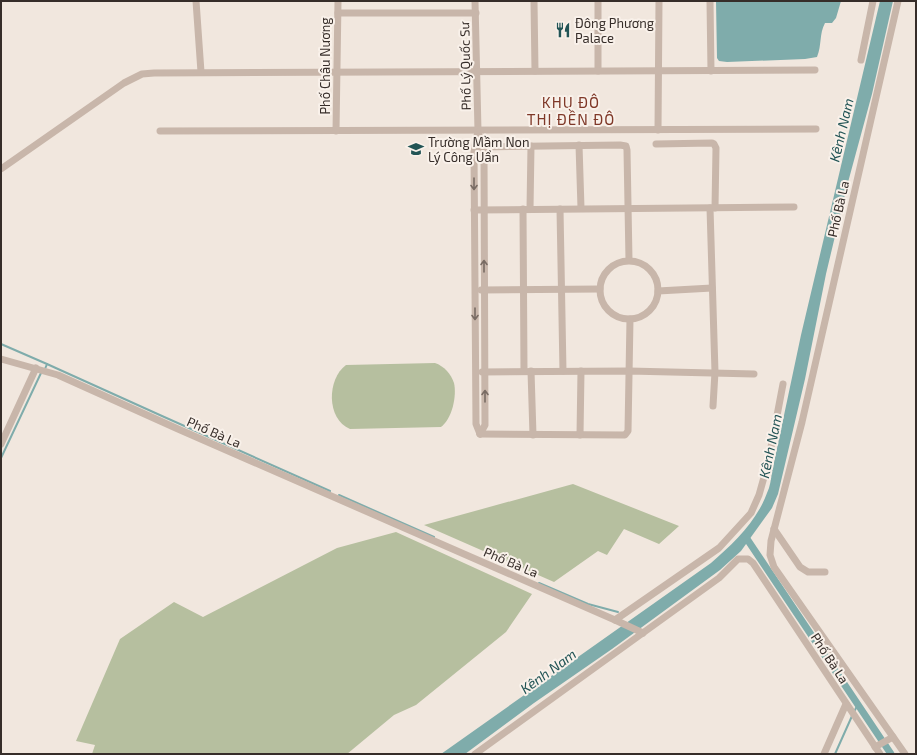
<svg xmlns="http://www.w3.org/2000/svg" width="917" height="755" font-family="'Exo 2',sans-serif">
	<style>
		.green { fill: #b6bf9f }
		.water { fill: #7facab }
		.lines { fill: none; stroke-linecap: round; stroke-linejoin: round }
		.stream { stroke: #7facab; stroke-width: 2 }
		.canal { stroke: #7facab; stroke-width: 7 }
		.minor { stroke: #c8b6aa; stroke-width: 7 }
		.oneway { stroke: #786b63 }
		.labels { text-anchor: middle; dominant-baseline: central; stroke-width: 4; stroke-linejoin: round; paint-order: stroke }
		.poi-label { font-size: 13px; fill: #362d29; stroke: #f9f1ea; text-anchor: start }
		.street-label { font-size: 13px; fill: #362d29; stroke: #f9f1ea }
		.water-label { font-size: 14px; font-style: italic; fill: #225455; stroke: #f9f1ea }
		.quarter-label { font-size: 15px; letter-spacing: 1px; fill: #7f3828; stroke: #f9f1ea }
	</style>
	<rect width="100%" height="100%" fill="#f1e7de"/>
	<!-- green -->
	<g class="green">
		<path d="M435 363C444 366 451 374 454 383 457 396 452 419 441 427L350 429C326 419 327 379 346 365Z"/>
		<path d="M573 484 679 526 659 544 624 529 607 555 598 551 554 582 424 525Z"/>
		<path d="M396 532 532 594 506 632 416 705 394 715 347 754H92L95 745 76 741 120 639 174 602 203 617 337 548Z"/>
	</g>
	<!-- water -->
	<g class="water">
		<path d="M716 1H841L836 18 832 23H825C819 34 822 45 817 57L805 59 727 62 719 61 717 58Z"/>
		<path d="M880 1H893L872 94 847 186 826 274 805 379 778 494 772 508 741 551 720 570 612 649 534 703 465 754H441L711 563C733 544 757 521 767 493 770 487 771 479 772 472L801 335Z"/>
	</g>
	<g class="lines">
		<!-- stream -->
		<g class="stream">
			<path d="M1 344 47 364"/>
			<path d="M45 369 47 364 58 369 162 416 330 491"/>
			<path d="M1 458 41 373"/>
			<path d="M339 495 434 537"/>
			<path d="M539 583 588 604 618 612"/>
			<path d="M854 712 858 704"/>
			<path d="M835 754 852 716"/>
		</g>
		<!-- canal -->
		<path class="canal" d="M745 536 891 754"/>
		<!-- minor -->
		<g class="minor">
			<path d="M196 1 201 72"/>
			<path d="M475 1 478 131 474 151 476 424 480 434"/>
			<path d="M534 1 535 71"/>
			<path d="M598 1V71"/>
			<path d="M710 1 711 71"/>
			<path d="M898 1 802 422 771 541 770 555 774 567 905 754"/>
			<path d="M338 13H476"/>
			<path d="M861 60 873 1"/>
			<path d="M658 130 659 1"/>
			<path d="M160 131 816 129"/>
			<path d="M336 131 338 1"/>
			<path d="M478 132 484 151 485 425 480 434"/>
			<path d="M656 144 712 143 714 144 716 148 715 208"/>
			<path d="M579 145 581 208"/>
			<path d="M479 147 620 145 626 146 627 150 629 260"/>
			<path d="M1 169 124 83 142 74 154 73 815 70"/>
			<path d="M710 208 715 372 713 406"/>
			<path d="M523 209 524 371"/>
			<path d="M530 209 531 146"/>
			<path d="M560 209 563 371"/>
			<path d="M474 210 794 207"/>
			<circle cx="629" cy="290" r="29"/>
			<path d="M481 290 600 289"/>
			<path d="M658 291 712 288"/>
			<path d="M1 359 58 375 178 429 615 620 643 633"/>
			<path d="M531 371 533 435"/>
			<path d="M482 372 629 371 754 374"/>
			<path d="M480 434 625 435 628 431 630 319"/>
			<path d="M580 435 581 371"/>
			<path d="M1 444 36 368"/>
			<path d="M774 529 800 567 808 572H825"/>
			<path d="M615 620 719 548 751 513 759 495 768 463 783 384"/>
			<path d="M875 747 893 737"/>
			<path d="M475 754 719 578 738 559H748L753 563 880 754"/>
			<path d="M824 754 846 704"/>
		</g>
	</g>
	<!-- one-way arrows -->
	<defs><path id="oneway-shaft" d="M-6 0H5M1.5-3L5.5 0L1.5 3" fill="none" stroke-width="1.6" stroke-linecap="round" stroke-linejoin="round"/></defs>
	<g class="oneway">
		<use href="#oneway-shaft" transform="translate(474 184) rotate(90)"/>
		<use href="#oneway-shaft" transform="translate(484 266) rotate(-90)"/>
		<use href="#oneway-shaft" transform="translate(475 314) rotate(90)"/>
		<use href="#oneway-shaft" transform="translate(485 396) rotate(-90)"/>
	</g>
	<!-- icons -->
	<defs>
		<symbol id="restaurant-bare" viewBox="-9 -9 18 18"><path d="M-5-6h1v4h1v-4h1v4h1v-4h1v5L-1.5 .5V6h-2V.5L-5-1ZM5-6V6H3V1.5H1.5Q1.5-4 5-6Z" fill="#225455" stroke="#f9f1ea" stroke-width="2.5" paint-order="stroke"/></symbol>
		<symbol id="school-bare" viewBox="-9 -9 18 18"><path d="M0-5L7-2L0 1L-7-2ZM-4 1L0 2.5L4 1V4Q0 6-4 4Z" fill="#225455" stroke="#f9f1ea" stroke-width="2.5" paint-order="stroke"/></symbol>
	</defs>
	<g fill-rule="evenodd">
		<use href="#restaurant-bare" x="552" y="19" width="22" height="22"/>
		<use href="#school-bare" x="405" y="138" width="22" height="22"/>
	</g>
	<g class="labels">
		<!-- poi labels -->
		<g class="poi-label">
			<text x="575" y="23">Đông Phương<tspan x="575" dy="15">Palace</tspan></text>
			<text x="428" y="142">Trường Mầm Non<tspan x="428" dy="15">Lý Công Uẩn</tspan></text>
		</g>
		<!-- street labels -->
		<g class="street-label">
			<text transform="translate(325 66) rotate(-90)">Phố Châu Nương</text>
			<text transform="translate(465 66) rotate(-91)">Phố Lý Quốc Sư</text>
			<text transform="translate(838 209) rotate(-77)">Phố Bà La</text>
			<text transform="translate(214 432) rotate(24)">Phố Bà La</text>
			<text transform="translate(511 562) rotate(23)">Phố Bà La</text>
			<text transform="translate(830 658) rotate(57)">Phố Bà La</text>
		</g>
		<!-- water labels -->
		<g class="water-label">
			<text transform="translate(841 130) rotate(-77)">Kênh Nam</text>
			<text transform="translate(770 446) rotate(-78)">Kênh Nam</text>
			<text transform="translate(548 671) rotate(-36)">Kênh Nam</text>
		</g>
		<!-- quarter labels -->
		<g class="quarter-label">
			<text x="571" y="102">KHU ĐÔ<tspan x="571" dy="17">THỊ ĐỀN ĐÔ</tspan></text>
		</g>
	</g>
	<!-- border -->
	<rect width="917" height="755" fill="none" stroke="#362d29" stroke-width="4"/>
</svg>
